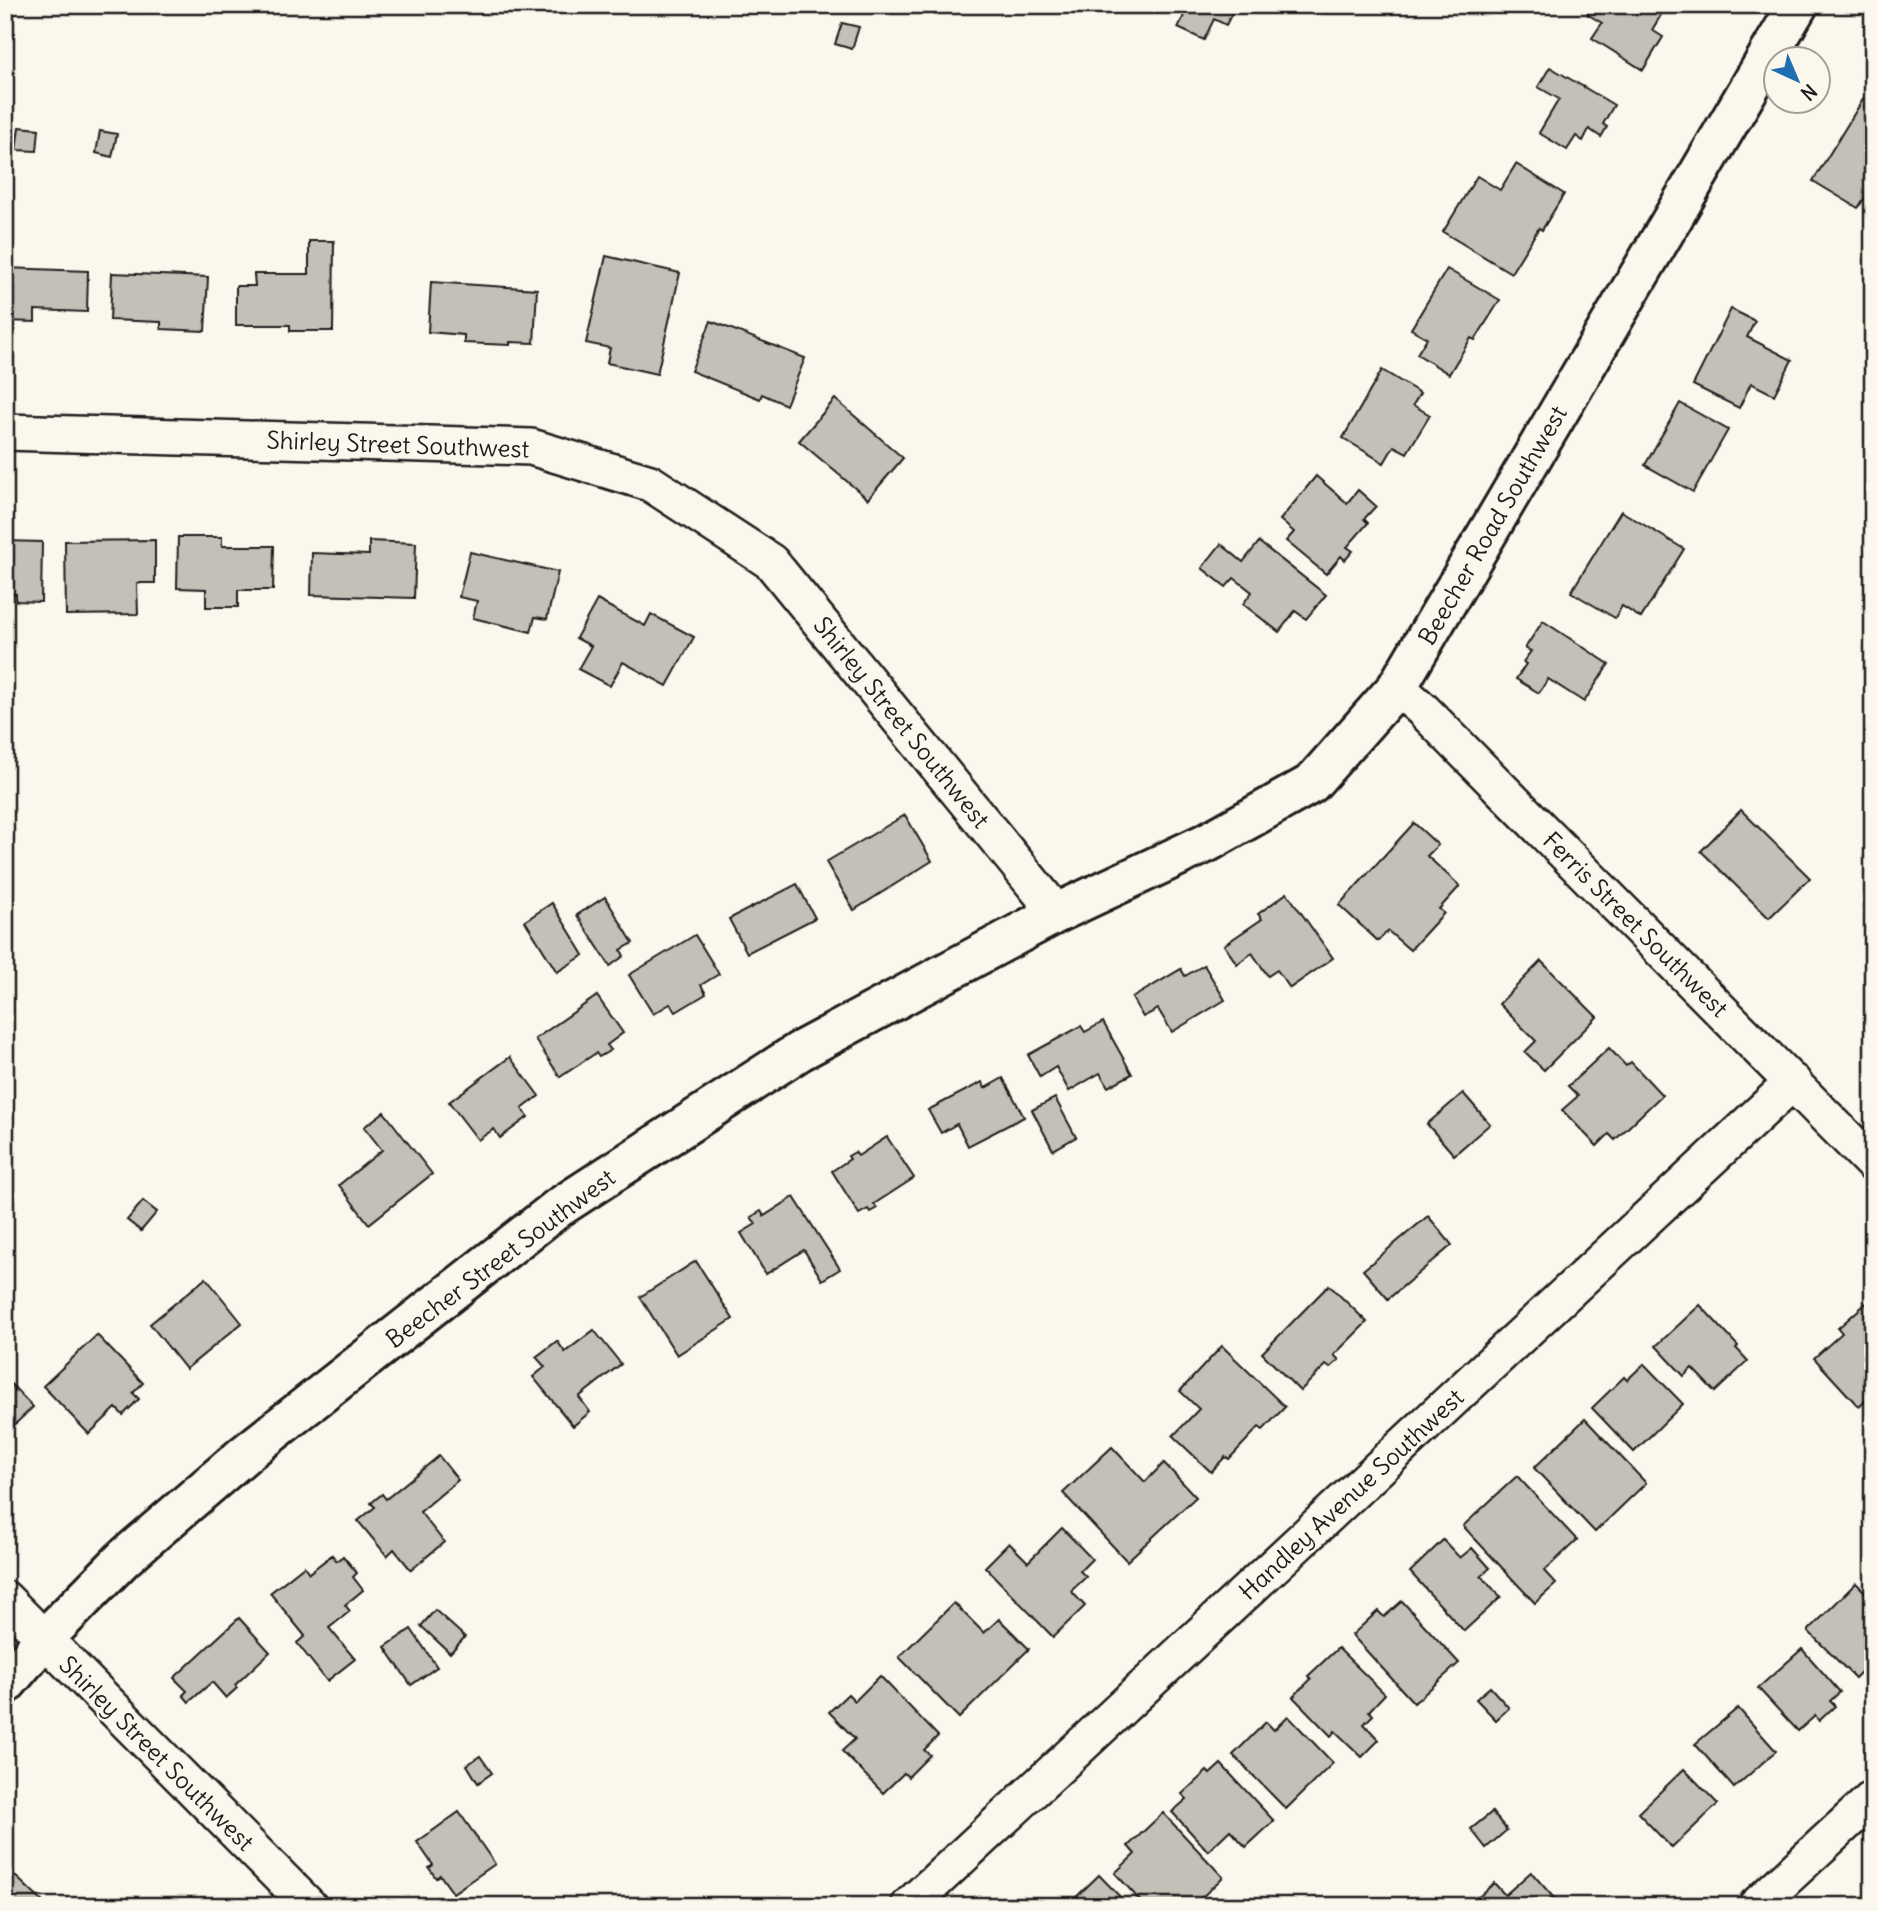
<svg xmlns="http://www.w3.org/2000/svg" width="1878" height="1911" font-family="Delius,sans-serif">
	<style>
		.building { fill: #c3c0b8; stroke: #1c1c1c; stroke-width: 2 }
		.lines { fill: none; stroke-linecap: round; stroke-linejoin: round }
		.minor-casing { stroke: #1c1c1c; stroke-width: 40 }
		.tertiary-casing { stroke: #1c1c1c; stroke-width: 44 }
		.minor { stroke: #fbf7ec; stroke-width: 35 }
		.tertiary { stroke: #fbf7ec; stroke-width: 38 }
		.labels { text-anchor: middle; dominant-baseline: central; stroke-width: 5; stroke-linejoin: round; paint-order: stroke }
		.street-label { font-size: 24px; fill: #1c1c1c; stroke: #fbf7ec }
	</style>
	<rect width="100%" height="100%" fill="#fbf7ec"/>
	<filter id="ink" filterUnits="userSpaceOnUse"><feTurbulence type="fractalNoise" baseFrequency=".0143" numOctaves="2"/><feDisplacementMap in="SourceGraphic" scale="14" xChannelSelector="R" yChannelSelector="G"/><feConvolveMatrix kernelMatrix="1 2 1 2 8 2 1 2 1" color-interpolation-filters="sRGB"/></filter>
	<g filter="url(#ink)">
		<!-- building -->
		<g class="building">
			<path d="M1184 5H1236L1226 25 1214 19 1204 40 1178 28 1188 7Z"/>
			<path d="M1593 5H1667L1652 30 1663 37 1643 70 1592 38 1602 23 1587 14Z"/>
			<path d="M842 23 859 27 852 49 835 44Z"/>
			<path d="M1550 67 1614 105 1603 124 1607 127 1601 137 1589 129 1583 141 1576 136 1567 150 1539 133 1559 99 1538 87Z"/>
			<path d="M1873 83V185L1858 208 1813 181Z"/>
			<path d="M19 127 39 129 37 151 16 150Z"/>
			<path d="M100 131 117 134 112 157 96 153Z"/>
			<path d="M1516 164 1564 194 1542 230 1539 228 1511 273 1443 232 1477 176 1500 190Z"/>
			<path d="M309 241H334L333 331H290V325H236V286H255L254 274H309Z"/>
			<path d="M606 256 680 273 657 374 607 363 610 348 586 343Z"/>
			<path d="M5 268 88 271 87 312 35 310V322L5 321Z"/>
			<path d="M1447 269 1500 300 1475 340 1471 338 1449 374 1417 354 1427 338 1411 329Z"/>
			<path d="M112 273 208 277 205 331 161 329V322L110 320Z"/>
			<path d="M431 282 537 289 534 343 510 342V345L464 343V335L428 332Z"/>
			<path d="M1731 309 1755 321 1747 337 1792 360 1774 395 1751 383 1739 408 1693 385Z"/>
			<path d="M711 321 805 358 786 405 762 394 760 399 691 371Z"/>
			<path d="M1382 370 1420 393 1413 405 1430 415 1407 453 1394 446 1384 463 1343 438Z"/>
			<path d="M835 399 903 458 868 499 799 441Z"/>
			<path d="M1680 403 1728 430 1693 492 1645 465Z"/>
			<path d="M1316 476 1347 503 1358 490 1376 506 1364 519 1368 523 1347 547 1353 551 1345 560 1341 556 1326 574 1286 541 1294 532 1280 520Z"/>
			<path d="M1621 511 1684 549 1641 618 1622 606 1615 618 1571 592Z"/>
			<path d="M178 537H222V546H274L273 590H238V607H206V589L177 588Z"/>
			<path d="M155 540V583H137L138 614 66 615 65 541Z"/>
			<path d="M5 541 42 542 41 602 16 601V594H5Z"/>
			<path d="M369 541 416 543 414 598 311 595 312 553 369 555Z"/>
			<path d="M1259 542 1326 595 1306 619 1295 611 1279 632 1243 604 1252 592 1234 578 1226 587 1202 568 1221 544 1243 562Z"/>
			<path d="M470 552 558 572 547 619 535 617 531 632 473 618 477 601 459 597Z"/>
			<path d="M597 600 645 626 651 614 694 637 667 686 623 662 610 686 578 669 591 646 576 638Z"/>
			<path d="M1543 621 1609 664 1584 702 1548 679 1539 693 1516 679 1526 664 1523 662 1531 651 1525 648Z"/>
			<path d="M1741 810 1810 878 1769 918 1701 851Z"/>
			<path d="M905 815 932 861 854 910 826 862Z"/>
			<path d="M1414 823 1438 845 1427 856 1460 886 1439 909 1444 913 1410 950 1388 931 1378 941 1339 905Z"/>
			<path d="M797 884 815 918 747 953 729 919Z"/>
			<path d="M1287 893 1333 958 1290 988 1277 970 1268 976 1252 953 1237 964 1224 945 1262 919 1258 914Z"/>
			<path d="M605 897 633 943 621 950 624 956 610 966 577 915Z"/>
			<path d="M552 903 584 955 557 972 525 921Z"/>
			<path d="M695 935 719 974 701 985 706 994 676 1012 670 1004 653 1014 629 975Z"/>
			<path d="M1541 961 1597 1017 1544 1070 1525 1052 1536 1041 1499 1004Z"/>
			<path d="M1204 965 1225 1000 1172 1032 1158 1009 1143 1017 1132 998 1181 969 1185 976Z"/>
			<path d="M597 996 623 1033 607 1045 611 1050 599 1057 596 1053 560 1077 535 1039Z"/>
			<path d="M1103 1022 1132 1074 1108 1087 1100 1073 1069 1091 1056 1067 1040 1077 1028 1055 1081 1026 1085 1032Z"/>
			<path d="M1609 1048 1626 1066 1631 1062 1662 1095 1615 1140 1609 1134 1597 1146 1562 1110 1578 1096 1568 1086Z"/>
			<path d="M510 1057 539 1096 522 1109 528 1117 500 1138 494 1129 478 1140 449 1102Z"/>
			<path d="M1003 1078 1024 1117 968 1146 957 1124 941 1133 928 1110 982 1082 985 1088Z"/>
			<path d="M1463 1093 1490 1124 1454 1155 1427 1124Z"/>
			<path d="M1055 1098 1076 1137 1053 1150 1032 1110Z"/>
			<path d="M384 1112 432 1174 369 1224 339 1185 382 1150 364 1127Z"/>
			<path d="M887 1137 914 1178 874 1204 877 1208 870 1212 868 1209 859 1214 832 1171 850 1159 848 1156 855 1152 858 1156Z"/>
			<path d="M794 1197 840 1269 822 1280 804 1250 766 1274 741 1233 756 1224 751 1217 761 1211 764 1216Z"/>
			<path d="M143 1201 157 1212 141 1231 127 1220Z"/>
			<path d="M1428 1216 1452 1245 1388 1299 1363 1270Z"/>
			<path d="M696 1261 733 1319 677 1355 640 1297Z"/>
			<path d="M206 1278 242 1323 186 1369 150 1324Z"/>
			<path d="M1329 1285 1367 1322 1334 1355 1339 1360 1330 1368 1326 1365 1300 1391 1262 1353Z"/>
			<path d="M1871 1299 1873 1394 1859 1407 1814 1358 1842 1333 1838 1328Z"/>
			<path d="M1700 1305 1738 1346 1736 1348 1748 1361 1715 1392 1692 1368 1684 1376 1656 1346Z"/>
			<path d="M594 1330 621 1364 579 1397 590 1412 573 1426 533 1377 545 1367 536 1357 557 1341 565 1352Z"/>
			<path d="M97 1335 143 1383 133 1393 139 1399 123 1415 116 1408 89 1434 43 1386Z"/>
			<path d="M1222 1346 1285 1407 1263 1430 1259 1427 1229 1459 1225 1457 1211 1472 1173 1436 1199 1409 1180 1391Z"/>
			<path d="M1644 1364 1683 1404 1634 1452 1592 1408 1624 1377 1627 1380Z"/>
			<path d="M5 1378 33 1407 5 1434Z"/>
			<path d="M1585 1419 1646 1483 1595 1532 1534 1468Z"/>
			<path d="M1112 1447 1145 1482 1164 1463 1196 1497 1127 1561 1063 1493Z"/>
			<path d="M439 1456 458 1480 420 1512 444 1542 411 1570 394 1549 387 1556 358 1521 375 1507 371 1503 382 1494 386 1499Z"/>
			<path d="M1517 1476 1577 1540 1544 1571 1556 1584 1535 1603 1463 1526Z"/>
			<path d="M1062 1528 1092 1559 1080 1571 1086 1577 1071 1591 1085 1606 1053 1637 985 1567 1009 1543 1028 1562Z"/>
			<path d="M1443 1540 1460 1558 1472 1548 1490 1568 1481 1576 1501 1597 1464 1631 1410 1572Z"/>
			<path d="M332 1555 337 1561 343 1556 357 1573 353 1577 363 1590 345 1605 350 1611 329 1628 355 1659 327 1681 297 1643 305 1636 270 1593 304 1566 309 1573Z"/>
			<path d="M1856 1583 1873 1600V1660L1855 1678 1808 1631Z"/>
			<path d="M1402 1601 1459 1663 1414 1703 1352 1635 1378 1611 1384 1617Z"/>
			<path d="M954 1603 984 1633 999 1619 1029 1649 959 1718 899 1657Z"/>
			<path d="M435 1610 465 1637 450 1653 421 1626Z"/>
			<path d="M239 1618 270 1652 235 1685 237 1688 226 1698 212 1682 189 1702 183 1695 187 1691 174 1678Z"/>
			<path d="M411 1629 437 1667 411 1685 385 1647Z"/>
			<path d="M1338 1648 1385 1694 1369 1711 1373 1715 1364 1724 1379 1740 1362 1757 1335 1731 1331 1736 1293 1697 1311 1679 1308 1676Z"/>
			<path d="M1802 1649 1840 1692 1830 1701 1835 1706 1819 1721 1815 1716 1798 1731 1758 1688Z"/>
			<path d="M880 1676 938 1736 924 1750 930 1755 908 1777 904 1773 883 1793 842 1751 855 1739 829 1712 848 1694 855 1701Z"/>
			<path d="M1490 1687 1509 1708 1496 1720 1476 1699Z"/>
			<path d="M1738 1708 1776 1751 1734 1788 1695 1744Z"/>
			<path d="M1288 1716 1333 1763 1286 1809 1233 1755 1266 1722 1274 1730Z"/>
			<path d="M480 1756 492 1773 478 1783 467 1765Z"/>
			<path d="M1221 1764 1274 1821 1246 1847 1230 1830 1208 1851 1172 1812 1187 1799 1182 1794 1207 1771 1210 1774Z"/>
			<path d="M1684 1769 1718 1804 1672 1848 1638 1813Z"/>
			<path d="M459 1812 495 1864 453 1893 440 1875 436 1878 429 1868 433 1865 417 1842Z"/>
			<path d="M1492 1812 1507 1830 1486 1848 1471 1829Z"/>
			<path d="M1163 1813 1223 1877 1193 1906H1145L1115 1873 1135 1854 1128 1846Z"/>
			<path d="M10 1871 47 1906H5V1876Z"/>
			<path d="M1531 1872 1561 1906H1469L1494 1883 1505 1895Z"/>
			<path d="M1099 1875 1129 1906H1067Z"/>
		</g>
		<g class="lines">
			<defs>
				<g id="minor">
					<path d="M5 432 531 447 650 483 771 562 1057 913"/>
					<path d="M1397 687 1423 710 1873 1164"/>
					<path d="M5 1599 309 1906"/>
					<path d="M909 1906 1793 1082"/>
					<path d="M1756 1906 1873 1798"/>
				</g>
				<path id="tertiary" d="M5 1685 44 1639 124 1558 245 1454 558 1208 800 1051 1057 913 1208 842 1311 784 1397 687 1798 5"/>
			</defs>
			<!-- minor casing -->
			<use href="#minor" class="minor-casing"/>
			<!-- tertiary casing -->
			<use href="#tertiary" class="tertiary-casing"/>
			<!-- minor -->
			<use href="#minor" class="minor"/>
			<!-- tertiary -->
			<use href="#tertiary" class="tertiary"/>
		</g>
	</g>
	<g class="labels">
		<!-- street labels -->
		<g class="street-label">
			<text transform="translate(398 444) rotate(2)">Shirley Street Southwest</text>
			<text transform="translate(1492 525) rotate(-60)">Beecher Road Southwest</text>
			<text transform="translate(902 722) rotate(51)">Shirley Street Southwest</text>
			<text transform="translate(1636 924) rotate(45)">Ferris Street Southwest</text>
			<text transform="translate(500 1258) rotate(-37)">Beecher Street Southwest</text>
			<text transform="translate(1351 1494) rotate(-43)">Handley Avenue Southwest</text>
			<text transform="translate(157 1753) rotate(45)">Shirley Street Southwest</text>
		</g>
	</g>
	<!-- margin -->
	<rect width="1878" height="1911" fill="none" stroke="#fbf7ec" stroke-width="28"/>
	<rect x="14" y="14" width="1850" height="1883" fill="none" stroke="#1c1c1c" stroke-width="2.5" filter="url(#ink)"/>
	<!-- north arrow -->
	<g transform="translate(1797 80) rotate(136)"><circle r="33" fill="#fbf7ec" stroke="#a29f99" stroke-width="2"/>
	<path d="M0-5L12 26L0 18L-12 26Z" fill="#1f6fb2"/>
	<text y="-10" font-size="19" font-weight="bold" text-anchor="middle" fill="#1c1c1c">N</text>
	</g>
</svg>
